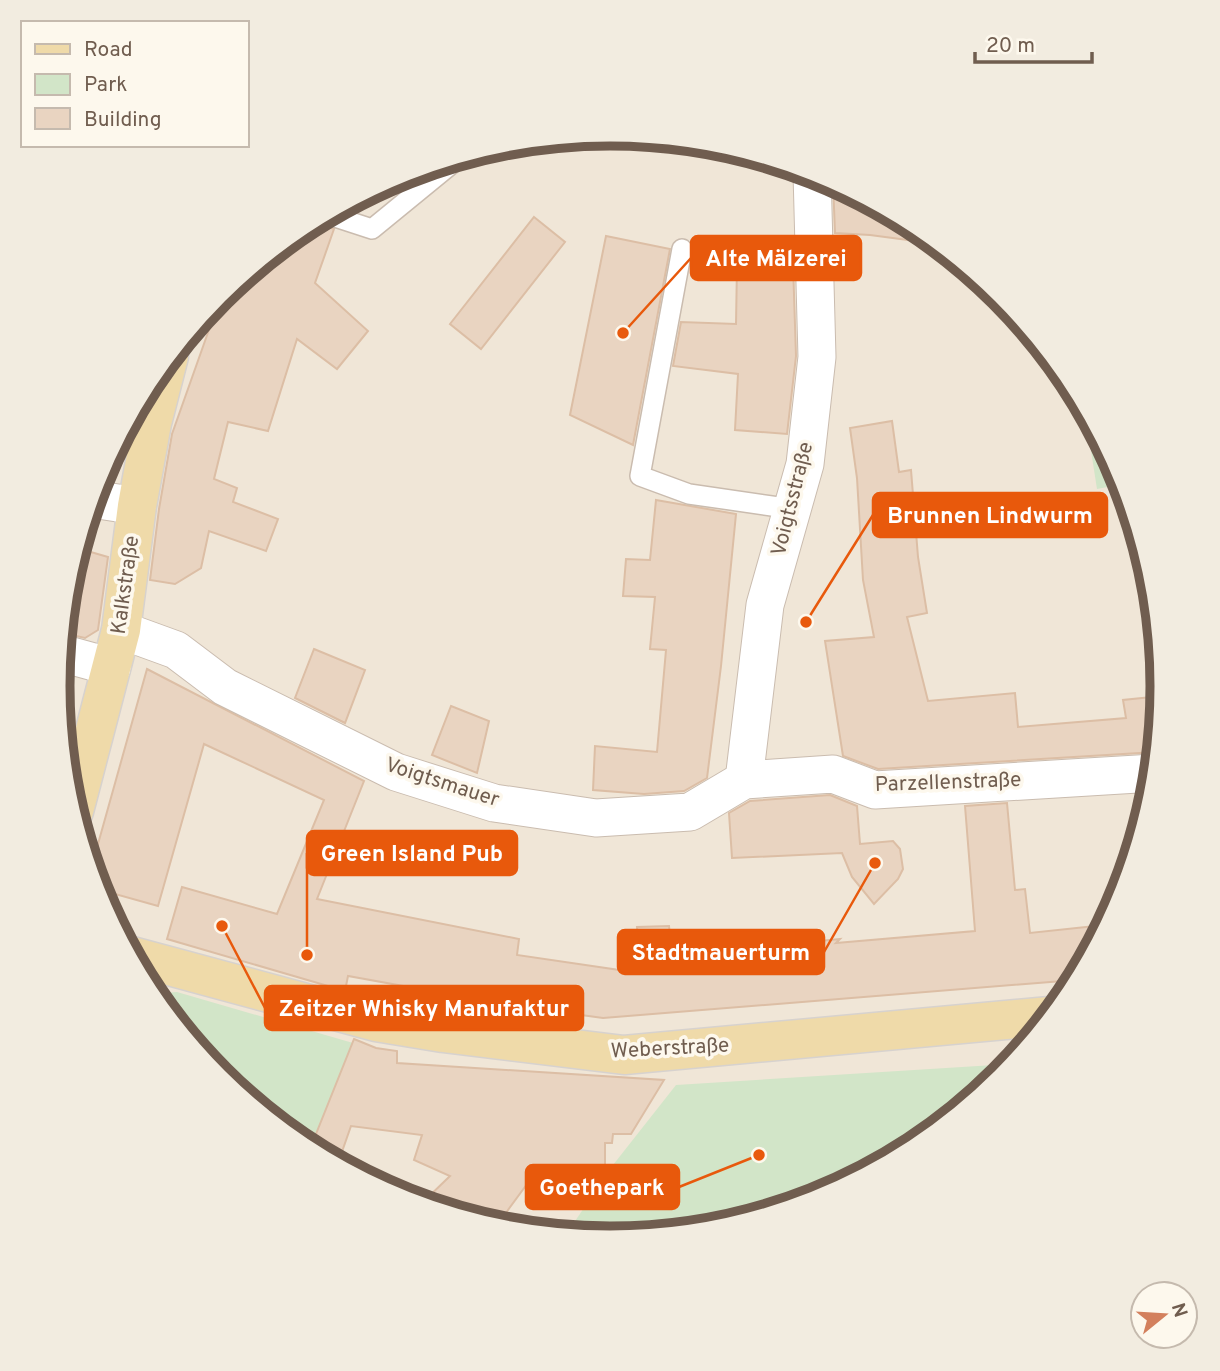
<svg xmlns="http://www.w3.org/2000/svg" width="1220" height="1371" font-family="Overpass,sans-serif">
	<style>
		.residential { fill: #f0e6d7 }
		.green { fill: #d2e5c8 }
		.building { fill: #e9d4c1; stroke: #dcbea5; stroke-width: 2 }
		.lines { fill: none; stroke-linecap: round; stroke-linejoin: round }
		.lane-casing { stroke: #cabcaf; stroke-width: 22 }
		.street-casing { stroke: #cabcaf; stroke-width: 39 }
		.primary-casing { stroke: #d7d2ce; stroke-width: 41 }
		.lane { stroke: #fff; stroke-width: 19 }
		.street { stroke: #fff; stroke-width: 37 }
		.primary { stroke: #efdaa9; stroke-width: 38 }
		.labels { text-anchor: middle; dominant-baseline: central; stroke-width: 7; stroke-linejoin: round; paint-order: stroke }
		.street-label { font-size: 21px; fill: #705d4f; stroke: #fdf8ed }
		.rim { fill: none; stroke: #705d4f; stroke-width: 9 }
		.leader { fill: none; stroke: #e8590c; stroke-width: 2.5 }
		.callout-dot { fill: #e8590c; stroke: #fdf8ed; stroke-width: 2.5 }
		.callout { fill: #e8590c; stroke: #e8590c; stroke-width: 2.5 }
		.callout-label { font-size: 23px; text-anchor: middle; font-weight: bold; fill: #fff }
	</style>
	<rect width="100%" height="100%" fill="#f9f4e8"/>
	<!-- residential -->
	<circle class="residential" cx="610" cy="685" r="550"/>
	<!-- green -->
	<g class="green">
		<path d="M1084 406 1120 475 1123 484 1097 489Z"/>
		<path d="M177 992 353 1043 310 1149 247 1098 218 1064 187 1036 152 994Z"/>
		<path d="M1010 1064 1000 1076 916 1145 821 1196 717 1227 610 1238 567 1233 613 1165 676 1085Z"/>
	</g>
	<!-- building -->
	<g class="building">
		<path d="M833 182 917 227 938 244 870 235 835 233Z"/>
		<path d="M534 217 565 242 481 349 450 324Z"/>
		<path d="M316 220 322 225 334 229 315 283 368 331 337 369 297 339 268 431 228 422 214 479 237 488 233 502 278 519 266 551 209 531 201 568 175 584 150 580 159 509 172 434 222 293 304 226Z"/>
		<path d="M606 236 670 249 633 445 570 415Z"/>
		<path d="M793 264 796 356 787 434 735 430 738 374 673 366 681 322 736 324 737 265Z"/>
		<path d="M892 421 899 472 911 470 918 557 927 613 907 617 928 701 1015 693 1018 727 1126 718 1123 700 1161 696 1156 752 878 769 843 756 825 641 874 637 863 580 857 478 850 428Z"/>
		<path d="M656 500 736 514 721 666 707 778 684 791 644 794 593 790 595 746 657 752 666 650 650 649 655 597 623 596 626 559 650 560Z"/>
		<path d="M77 548 108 557 98 630 85 638 63 633 68 577Z"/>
		<path d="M314 649 365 670 345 723 295 698Z"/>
		<path d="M147 669 364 781 317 899 519 939 517 955 640 973 637 927 669 926 671 944 765 936 766 946 840 939 836 943 975 931 965 806 1007 803 1015 890 1025 889 1030 933 1105 925 1075 980 603 1018 508 1005 348 976 345 991 167 939 182 887 277 914 324 800 204 744 158 906 97 889 91 869Z"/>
		<path d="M451 706 489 721 477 773 432 755Z"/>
		<path d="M830 795 857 806 860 844 893 841 900 849 903 869 898 879 874 904 852 877 842 853 732 858 729 813 750 801Z"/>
		<path d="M354 1039 376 1048 397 1051V1063L664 1080 631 1134H613L612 1143H605V1166L599 1177 591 1184 530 1180 508 1210 499 1226 422 1203 450 1176 414 1160 422 1135 351 1126 338 1163 310 1149Z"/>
	</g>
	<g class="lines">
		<defs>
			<g id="lane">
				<path d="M326 214 372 229 460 157"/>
				<path d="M682 249 640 476 689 494 793 509"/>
			</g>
			<g id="street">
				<path d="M92 499 137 506"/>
				<path d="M121 630 176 650 225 687 396 772 494 803 596 818 690 812 744 780 833 774 875 790 1154 773"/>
				<path d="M61 653 112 667"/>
				<path d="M744 780 765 605 805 464 817 357 812 173"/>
			</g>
			<g id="primary">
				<path d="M74 811 121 630 137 506 152 423 169 356"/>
				<path d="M132 956 376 1022 443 1033 624 1055 1050 1016"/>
			</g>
		</defs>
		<!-- lane casing -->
		<use href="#lane" class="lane-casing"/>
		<!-- street casing -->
		<use href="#street" class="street-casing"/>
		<!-- primary casing -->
		<use href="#primary" class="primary-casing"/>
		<!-- lane -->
		<use href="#lane" class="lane"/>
		<!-- street -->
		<use href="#street" class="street"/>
		<!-- primary -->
		<use href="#primary" class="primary"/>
	</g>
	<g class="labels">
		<!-- street labels -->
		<g class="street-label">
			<text transform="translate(793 499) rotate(-76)">Voigtsstraße</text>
			<text transform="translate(126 585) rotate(-82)">Kalkstraße</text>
			<text transform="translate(442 783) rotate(18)">Voigtsmauer</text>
			<text transform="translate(948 783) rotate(-2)">Parzellenstraße</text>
			<text transform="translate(670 1049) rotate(-3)">Weberstraße</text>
		</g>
	</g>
	<!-- crop -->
	<path d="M0 0H1220V1371H0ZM70 686a540 540 0 1 1 1080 0a540 540 0 1 1-1080 0Z" fill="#f2ece0" fill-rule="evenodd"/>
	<path class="rim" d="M70 686a540 540 0 1 1 1080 0a540 540 0 1 1-1080 0Z"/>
	<!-- callouts -->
	<path class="leader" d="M623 333L691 258M806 622L873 515M307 955L307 853M875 863L824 952M222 926L265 1008M759 1155L679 1187"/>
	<g class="callout-dot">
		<circle cx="623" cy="333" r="7"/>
		<circle cx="806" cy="622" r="7"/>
		<circle cx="307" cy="955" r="7"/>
		<circle cx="875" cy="863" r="7"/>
		<circle cx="222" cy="926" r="7"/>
		<circle cx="759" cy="1155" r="7"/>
	</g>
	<g class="callout">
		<rect x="691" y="236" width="170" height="44" rx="7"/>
		<rect x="873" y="493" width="234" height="44" rx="7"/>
		<rect x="307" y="831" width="210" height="44" rx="7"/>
		<rect x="618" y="930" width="206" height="44" rx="7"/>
		<rect x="265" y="986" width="318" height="44" rx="7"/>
		<rect x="526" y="1165" width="153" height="44" rx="7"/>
	</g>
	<g class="callout-label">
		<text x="776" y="266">Alte Mälzerei</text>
		<text x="990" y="523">Brunnen Lindwurm</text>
		<text x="412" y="861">Green Island Pub</text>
		<text x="721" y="960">Stadtmauerturm</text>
		<text x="424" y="1016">Zeitzer Whisky Manufaktur</text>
		<text x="602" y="1195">Goethepark</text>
	</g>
	<!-- legend -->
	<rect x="21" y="21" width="228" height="126" fill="#fdf8ed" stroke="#c5baae" stroke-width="2"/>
	<rect x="35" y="44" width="35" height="10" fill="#efdaa9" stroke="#c5baae" stroke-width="2"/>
	<text x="84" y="56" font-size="21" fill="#705d4f">Road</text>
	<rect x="35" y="74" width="35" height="21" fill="#d2e5c8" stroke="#c5baae" stroke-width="2"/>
	<text x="84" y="91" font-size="21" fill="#705d4f">Park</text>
	<rect x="35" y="108" width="35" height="21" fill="#e9d4c1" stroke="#c5baae" stroke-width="2"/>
	<text x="84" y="126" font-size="21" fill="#705d4f">Building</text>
	<!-- north arrow -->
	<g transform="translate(1164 1315) rotate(72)"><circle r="33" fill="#fdf8ed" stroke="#c5baae" stroke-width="2"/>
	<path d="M0-5L12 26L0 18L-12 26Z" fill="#d3805d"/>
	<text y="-10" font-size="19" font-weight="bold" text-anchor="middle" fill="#705d4f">N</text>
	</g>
	<!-- scale -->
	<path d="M975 52v10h117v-10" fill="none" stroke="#705d4f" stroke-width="3.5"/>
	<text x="986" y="52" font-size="21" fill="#705d4f" stroke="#fdf8ed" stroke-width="5" paint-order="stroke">20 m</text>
</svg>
